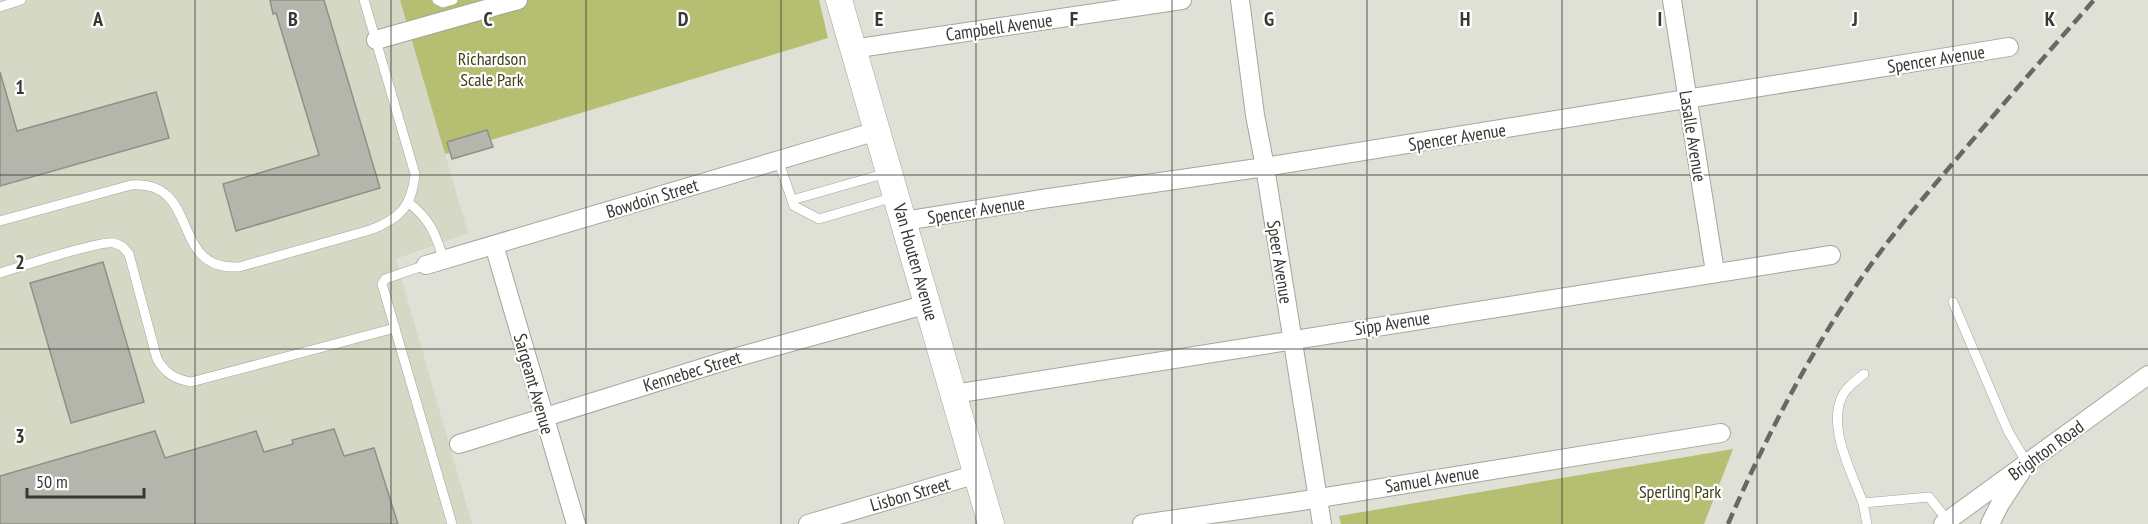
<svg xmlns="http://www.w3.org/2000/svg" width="2148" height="524" font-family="'PT Sans Narrow',sans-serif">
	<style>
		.built { fill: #d6d8c6 }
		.green { fill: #b6be72 }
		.building { fill: #b4b6ac; stroke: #8f9187; stroke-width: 1.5 }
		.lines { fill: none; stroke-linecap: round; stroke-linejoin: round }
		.lane-casing { stroke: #a4a69c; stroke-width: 10 }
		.street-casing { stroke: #a4a69c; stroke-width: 20 }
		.secondary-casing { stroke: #a4a69c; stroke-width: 27 }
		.lane { stroke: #fff; stroke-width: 9 }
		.street { stroke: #fff; stroke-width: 18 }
		.secondary { stroke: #fff; stroke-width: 26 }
		.rail { stroke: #696963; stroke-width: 4.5; stroke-dasharray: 12 6; stroke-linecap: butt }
		.grid { fill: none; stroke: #383834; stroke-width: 1.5; stroke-opacity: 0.55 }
		.labels { text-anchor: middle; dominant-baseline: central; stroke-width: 4.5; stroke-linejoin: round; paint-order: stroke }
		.street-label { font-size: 18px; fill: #383834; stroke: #fff }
		.park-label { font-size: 18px; fill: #3d4018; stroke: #fff }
		.grid-label { font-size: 20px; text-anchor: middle; font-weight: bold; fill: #383834; stroke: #fff; stroke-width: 4.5; stroke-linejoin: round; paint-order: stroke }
	</style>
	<rect width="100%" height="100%" fill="#dfe0d6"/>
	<!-- built -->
	<path class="built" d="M0 0H400L468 233 396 259 472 524H0Z"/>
	<!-- green -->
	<g class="green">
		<path d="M400 0H819L828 38 445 154Z"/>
		<path d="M1733 449 1704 524H1341L1339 516Z"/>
	</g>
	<!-- building -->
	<g class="building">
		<path d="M270 0H324L380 188 236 231 223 184 319 155 276 13 273 14Z"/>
		<path d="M0 72 17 131 156 92 169 138 0 186Z"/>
		<path d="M487 130 493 147 452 159 447 142Z"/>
		<path d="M103 262 144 402 71 423 30 283Z"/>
		<path d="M334 429 344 456 374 448 398 524H0V476L155 431 165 458 256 431 264 452 293 444 292 440Z"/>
	</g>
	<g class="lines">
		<defs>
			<g id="lane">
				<path d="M437 0 443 3 453 0"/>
				<path d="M0 7 21 0"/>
				<path d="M778 160 794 206 819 219 894 197"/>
				<path d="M792 200 887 173"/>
				<path d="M409 203C431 220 435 234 444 260"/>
				<path d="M0 221 131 185C202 180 168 271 239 267L370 230C400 219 412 206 415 174L364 0"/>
				<path d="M426 265 385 279 382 284 452 524"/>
				<path d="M0 273C19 267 101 240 114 243 122 245 124 248 129 254L157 359C166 374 175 379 191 382L395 328"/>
				<path d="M1953 302 2008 431 2027 463"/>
				<path d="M1863 503C1852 473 1825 424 1844 393 1849 385 1857 380 1864 374"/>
				<path d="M1867 524 1863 503 1929 497 1948 521"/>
			</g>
			<g id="street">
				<path d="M1240 0 1255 115 1265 167 1322 524"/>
				<path d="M1672 0 1715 272"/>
				<path d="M376 40 518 0"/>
				<path d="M852 49 1182 0"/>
				<path d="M904 221 1042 199 1265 167 2009 47"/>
				<path d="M494 245 576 524"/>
				<path d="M426 265 877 131"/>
				<path d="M954 394 1831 255"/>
				<path d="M459 444 734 358 928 304"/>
				<path d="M808 524 977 474"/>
				<path d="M1142 524 1295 502 1721 433"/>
				<path d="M1943 524 2148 375"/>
				<path d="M1990 524 2000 504 2021 472"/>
			</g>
			<path id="secondary" d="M839 0 991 524"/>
		</defs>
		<!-- lane casing -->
		<use href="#lane" class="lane-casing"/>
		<!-- street casing -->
		<use href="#street" class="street-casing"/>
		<!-- secondary casing -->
		<use href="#secondary" class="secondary-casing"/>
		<!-- lane -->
		<use href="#lane" class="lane"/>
		<!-- street -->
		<use href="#street" class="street"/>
		<!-- secondary -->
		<use href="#secondary" class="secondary"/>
		<!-- rail -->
		<path class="rail" d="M1728 524C1765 439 1808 356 1860 280 1887 241 1917 205 1948 169 1996 112 2045 56 2094 0"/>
	</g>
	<!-- grid -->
	<path class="grid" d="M195 0V524M391 0V524M586 0V524M781 0V524M976 0V524M1172 0V524M1367 0V524M1562 0V524M1757 0V524M1953 0V524M0 175H2148M0 349H2148"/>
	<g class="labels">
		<!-- street labels -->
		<g class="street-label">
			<text transform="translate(999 27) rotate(-8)">Campbell Avenue</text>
			<text transform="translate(1936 59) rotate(-9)">Spencer Avenue</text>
			<text transform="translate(1693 136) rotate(81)">Lasalle Avenue</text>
			<text transform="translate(1457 137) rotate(-9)">Spencer Avenue</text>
			<text transform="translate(652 198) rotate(-17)">Bowdoin Street</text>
			<text transform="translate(976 210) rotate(-9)">Spencer Avenue</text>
			<text transform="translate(916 262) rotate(74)">Van Houten Avenue</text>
			<text transform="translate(1280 262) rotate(81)">Speer Avenue</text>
			<text transform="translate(1392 323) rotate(-9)">Sipp Avenue</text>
			<text transform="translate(692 371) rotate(-17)">Kennebec Street</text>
			<text transform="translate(534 384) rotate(74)">Sargeant Avenue</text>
			<text transform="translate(2046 450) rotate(-36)">Brighton Road</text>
			<text transform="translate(1432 479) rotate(-9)">Samuel Avenue</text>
			<text transform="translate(910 494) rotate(-16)">Lisbon Street</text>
		</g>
		<!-- park labels -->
		<g class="park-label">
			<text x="492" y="58">Richardson<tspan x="492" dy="21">Scale Park</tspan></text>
			<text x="1680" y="491">Sperling Park</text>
		</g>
	</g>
	<g class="grid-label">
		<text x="98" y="26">A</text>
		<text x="293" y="26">B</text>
		<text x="488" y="26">C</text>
		<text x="683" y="26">D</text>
		<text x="879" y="26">E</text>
		<text x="1074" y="26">F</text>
		<text x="1269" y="26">G</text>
		<text x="1465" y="26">H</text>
		<text x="1660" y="26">I</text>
		<text x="1855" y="26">J</text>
		<text x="2050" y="26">K</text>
		<text x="20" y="94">1</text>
		<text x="20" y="269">2</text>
		<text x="20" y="443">3</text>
	</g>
	<!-- scale -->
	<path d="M27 488v9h117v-9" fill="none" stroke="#383834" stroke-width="3"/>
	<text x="36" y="488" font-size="18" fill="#383834" stroke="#ffffff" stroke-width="4.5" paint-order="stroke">50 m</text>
</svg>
